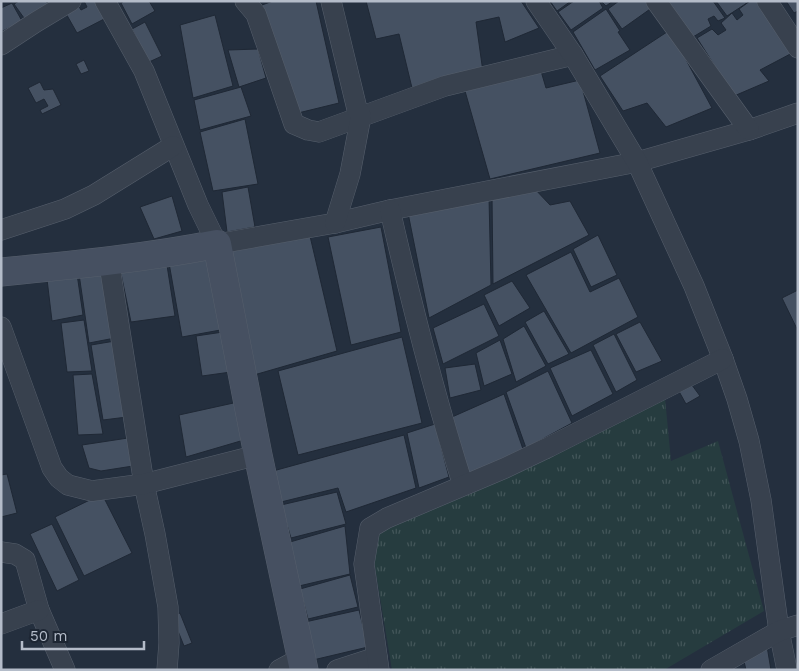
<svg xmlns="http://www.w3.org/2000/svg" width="799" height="671" font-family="'Work Sans',sans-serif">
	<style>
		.grass { fill: url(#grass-tufts) }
		.building { fill: #455162; stroke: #1f2835 }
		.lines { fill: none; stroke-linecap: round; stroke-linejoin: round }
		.street-casing { stroke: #565f6c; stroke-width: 21 }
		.secondary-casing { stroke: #565f6c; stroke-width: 29 }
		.street { stroke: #38414e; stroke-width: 20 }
		.secondary { stroke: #465061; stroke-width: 28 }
	</style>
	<defs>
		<pattern id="grass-tufts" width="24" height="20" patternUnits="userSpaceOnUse" patternTransform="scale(1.25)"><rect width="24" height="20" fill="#263c3f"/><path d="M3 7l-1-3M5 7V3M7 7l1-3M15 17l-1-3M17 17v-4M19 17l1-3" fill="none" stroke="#435659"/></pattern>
	</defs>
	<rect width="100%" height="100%" fill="#242f3e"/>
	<!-- grass -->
	<path class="grass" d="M665 398 671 461 718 441 764 611 664 670H392L369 531Z"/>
	<!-- building -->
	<g class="building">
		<path d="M19 1H46L51 9 24 18 14 4Z"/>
		<path d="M84 1H100L108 17 77 33 64 10 77 3 81 10 87 7Z"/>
		<path d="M124 1H149L155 11 132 24 121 3Z"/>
		<path d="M273 1H316L339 103 294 114 262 5Z"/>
		<path d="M366 1H521L539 28 505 42 499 17 476 22 483 72 412 88 399 34 376 39Z"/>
		<path d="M550 1H571L557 11Z"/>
		<path d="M574 1H599L603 8 571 30 558 12Z"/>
		<path d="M601 1H613L606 6Z"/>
		<path d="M619 1H648L653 7 622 29 608 9Z"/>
		<path d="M668 1H713L725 18 718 21 714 16 708 19 711 26 693 37Z"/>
		<path d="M716 1H750L727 16Z"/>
		<path d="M750 1H760L796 51 760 70 769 81 734 96 697 38 712 29 718 35 726 30 721 23 732 13 737 20 743 15 739 9Z"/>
		<path d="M786 1H798V11L794 13Z"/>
		<path d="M12 3 22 21 1 32V8Z"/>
		<path d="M606 9 620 31 618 32 630 50 595 70 573 32Z"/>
		<path d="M215 15 233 86 193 98 180 25Z"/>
		<path d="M145 22 162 56 149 62 132 29Z"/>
		<path d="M670 30 712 108 666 127 647 103 623 111 600 76Z"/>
		<path d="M258 49 266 78 239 87 228 50Z"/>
		<path d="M84 60 89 71 81 74 76 64Z"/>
		<path d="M541 71 546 88 580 80 600 153 490 179 463 84Z"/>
		<path d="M40 82 44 90 53 89 61 105 42 114 40 110 48 106 44 99 36 103 28 88Z"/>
		<path d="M241 87 251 116 200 130 194 100Z"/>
		<path d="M245 119 258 184 213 191 200 132Z"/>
		<path d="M248 187 255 227 227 232 222 192Z"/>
		<path d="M533 187 550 205 570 201 589 235 493 284 492 196Z"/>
		<path d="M172 196 182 231 154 239 140 207Z"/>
		<path d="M489 197 491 285 429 318 408 213Z"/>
		<path d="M381 227 401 332 351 345 328 237Z"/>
		<path d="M598 235 617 275 591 287 573 249Z"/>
		<path d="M310 236 337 351 254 375 230 251Z"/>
		<path d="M571 252 590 292 619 278 638 317 571 353 526 275Z"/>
		<path d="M210 256 226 329 182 337 169 263Z"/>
		<path d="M166 259 175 316 131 322 119 264Z"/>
		<path d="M76 267 83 315 52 321 46 271Z"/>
		<path d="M106 270 115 338 89 343 79 274Z"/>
		<path d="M512 281 530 308 499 326 484 295Z"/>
		<path d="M798 290V331L782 298Z"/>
		<path d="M484 304 499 336 443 364 433 328Z"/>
		<path d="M544 311 569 354 548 364 525 322Z"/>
		<path d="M84 320 92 371 67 372 61 323Z"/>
		<path d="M640 322 662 361 636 372 616 334Z"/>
		<path d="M524 326 546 366 516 382 503 339Z"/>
		<path d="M223 332 231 372 202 376 196 336Z"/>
		<path d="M614 334 637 380 616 392 593 345Z"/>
		<path d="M402 337 422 423 298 455 278 371Z"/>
		<path d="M500 340 512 374 484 386 476 353Z"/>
		<path d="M115 341 127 417 103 420 91 345Z"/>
		<path d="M591 350 613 394 572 416 550 368Z"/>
		<path d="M475 364 481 390 450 398 445 368Z"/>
		<path d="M548 371 572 423 526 448 506 392Z"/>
		<path d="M92 374 103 434 78 435 73 375Z"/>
		<path d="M686 377 700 396 686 404 676 386Z"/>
		<path d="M504 394 524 452 469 477 452 417Z"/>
		<path d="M238 402 244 440 186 457 179 415Z"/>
		<path d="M435 424 449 477 419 488 407 433Z"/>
		<path d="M404 435 416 488 346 512 338 488 281 502 273 471Z"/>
		<path d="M128 438 133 466 101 471 89 468 82 445Z"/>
		<path d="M7 474 17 513 1 517V475Z"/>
		<path d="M337 492 346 524 291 538 281 505Z"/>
		<path d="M102 494 132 553 84 576 55 517Z"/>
		<path d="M52 524 79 580 57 591 30 534Z"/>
		<path d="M345 526 350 574 299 586 290 542Z"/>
		<path d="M350 575 358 607 308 619 300 589Z"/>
		<path d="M359 610 368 647 313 660 305 622Z"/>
		<path d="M180 613 192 643 184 646 172 616Z"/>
		<path d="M767 646 771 670H746L743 657Z"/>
	</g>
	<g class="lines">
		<defs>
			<g id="street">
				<path d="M105 1 144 71 198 205 217 244 335 223 390 210 637 162 749 130 798 113"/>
				<path d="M245 1 256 14 294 124 308 130 319 132 445 86 573 55"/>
				<path d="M331 1 357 109 361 116 350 174 335 223"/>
				<path d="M536 1 573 55 637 162 694 286 723 359 737 399 749 441 761 500 779 631 787 670"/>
				<path d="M656 1 749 130"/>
				<path d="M767 1 798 48"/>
				<path d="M1 45 36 22 71 1"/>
				<path d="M390 210C411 302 434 394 463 485"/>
				<path d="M1 230 65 209 94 195 173 146"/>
				<path d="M109 262 144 484 155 534 168 607 169 643 167 670"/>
				<path d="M1 327 52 468 59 478 68 485 92 491 144 484 258 455"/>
				<path d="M1 552 15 554 25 560 39 610 65 670"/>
				<path d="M1 624 39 610"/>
				<path d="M279 670 301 658"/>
				<path d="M337 670 377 657"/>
				<path d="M379 670 364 564 370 528 387 518 505 468 549 447 723 359"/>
				<path d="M711 670 779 631 798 625"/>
			</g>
			<path id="secondary" d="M1 272C74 265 146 258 217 244L258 455 304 670"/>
		</defs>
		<!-- street casing -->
		<use href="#street" class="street-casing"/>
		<!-- secondary casing -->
		<use href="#secondary" class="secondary-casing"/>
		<!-- street -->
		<use href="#street" class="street"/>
		<!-- secondary -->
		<use href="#secondary" class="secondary"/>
	</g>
	<!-- border -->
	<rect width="799" height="671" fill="none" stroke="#b4bcc9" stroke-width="5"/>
	<!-- scale -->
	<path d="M22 641v8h122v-8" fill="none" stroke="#b4bcc9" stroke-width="2.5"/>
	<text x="30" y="641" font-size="15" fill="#b4bcc9" stroke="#1d2633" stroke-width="4" paint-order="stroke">50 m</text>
</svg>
